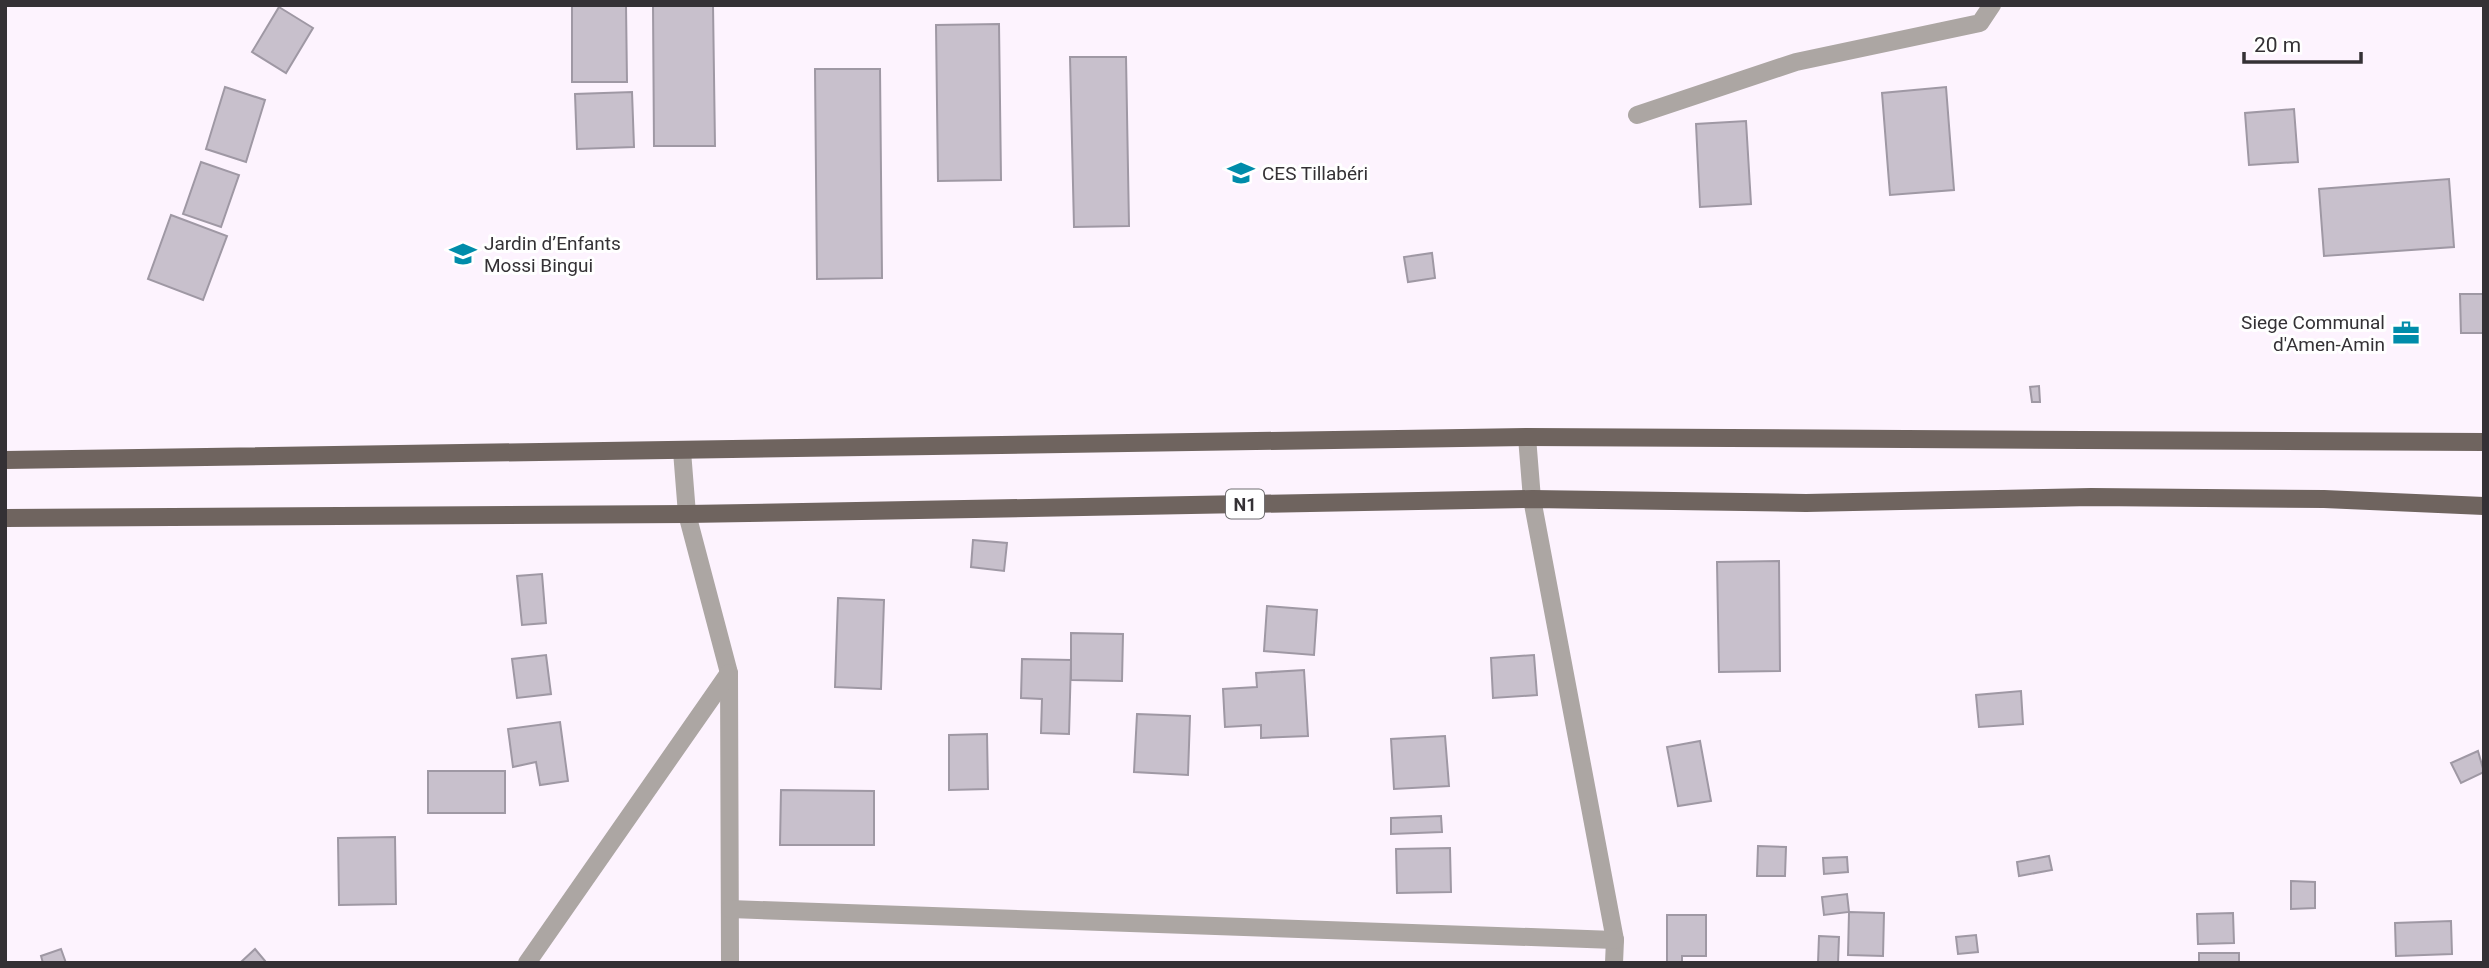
<svg xmlns="http://www.w3.org/2000/svg" width="2489" height="968" font-family="Roboto,sans-serif">
	<style>
		.building { fill: #c8c0cc; stroke: #9f98a4; stroke-width: 2 }
		.lines { fill: none; stroke-linecap: round; stroke-linejoin: round }
		.minor { stroke: #aca6a3; stroke-width: 18 }
		.major { stroke: #6f645f; stroke-width: 18 }
		.labels { text-anchor: middle; dominant-baseline: central; stroke-width: 6; stroke-linejoin: round; paint-order: stroke }
		.shield { fill: #fff; stroke: #716f72; stroke-width: 2 }
		.shield-label { font-size: 18px; font-weight: bold; fill: #343135 }
		.poi-label { font-size: 19px; fill: #343135; stroke: #fff; text-anchor: start }
	</style>
	<rect width="100%" height="100%" fill="#fdf3fe"/>
	<!-- building -->
	<g class="building">
		<path d="M572 5H626L627 82H572Z"/>
		<path d="M653 5H713L715 146H654Z"/>
		<path d="M279 7 313 28 286 73 252 52Z"/>
		<path d="M999 24 1001 180 938 181 936 25Z"/>
		<path d="M1070 57H1126L1129 226 1074 227Z"/>
		<path d="M815 69H880L882 278 817 279Z"/>
		<path d="M225 87 265 100 246 162 206 149Z"/>
		<path d="M1946 87 1954 190 1890 195 1882 93Z"/>
		<path d="M632 92 634 147 577 149 575 94Z"/>
		<path d="M2294 109 2298 162 2249 165 2245 113Z"/>
		<path d="M1746 121 1751 204 1700 207 1696 124Z"/>
		<path d="M201 162 239 175 221 227 183 214Z"/>
		<path d="M2449 179 2454 247 2324 256 2319 189Z"/>
		<path d="M171 215 227 236 203 300 148 279Z"/>
		<path d="M1432 253 1435 278 1408 282 1404 257Z"/>
		<path d="M2460 294H2484V333H2461Z"/>
		<path d="M2039 386 2040 402H2032L2030 387Z"/>
		<path d="M973 540 1007 543 1004 571 971 567Z"/>
		<path d="M1779 561 1780 671 1719 672 1717 562Z"/>
		<path d="M542 574 546 623 522 625 517 576Z"/>
		<path d="M838 598 884 600 881 689 835 687Z"/>
		<path d="M1267 606 1317 610 1314 655 1264 651Z"/>
		<path d="M1071 633 1123 634 1122 681 1071 680Z"/>
		<path d="M546 655 551 694 517 698 512 659Z"/>
		<path d="M1534 655 1537 695 1493 698 1491 658Z"/>
		<path d="M1022 659 1071 660 1069 734 1041 733 1042 699 1021 698Z"/>
		<path d="M1304 670 1308 736 1261 738V725L1225 727 1223 689 1257 687 1256 673Z"/>
		<path d="M2021 691 2023 724 1979 727 1976 695Z"/>
		<path d="M1137 714 1190 716 1188 775 1134 772Z"/>
		<path d="M560 722 568 781 540 785 536 762 513 767 508 729Z"/>
		<path d="M987 734 988 789 949 790V735Z"/>
		<path d="M1445 736 1449 786 1394 789 1391 739Z"/>
		<path d="M1700 741 1711 801 1678 806 1667 747Z"/>
		<path d="M2478 751 2484 772 2461 783 2451 763Z"/>
		<rect x="428" y="771" width="77" height="42"/>
		<path d="M781 790 874 791V845H780Z"/>
		<path d="M1441 816 1442 832 1391 834V818Z"/>
		<path d="M395 837 396 904 339 905 338 838Z"/>
		<path d="M1758 846 1786 847 1785 876H1757Z"/>
		<path d="M1450 848 1451 892 1397 893 1396 849Z"/>
		<path d="M2049 856 2052 870 2019 876 2017 862Z"/>
		<path d="M1847 857 1848 872 1824 874 1823 858Z"/>
		<path d="M2291 881 2315 882V908L2291 909Z"/>
		<path d="M1847 894 1849 912 1824 915 1822 897Z"/>
		<path d="M1849 912 1884 913 1883 956 1848 955Z"/>
		<path d="M2233 913 2234 943 2198 944 2197 914Z"/>
		<path d="M1667 915H1706V956H1682V963H1667Z"/>
		<path d="M2451 921 2452 954 2396 956 2395 923Z"/>
		<path d="M1976 935 1978 952 1958 954 1956 937Z"/>
		<path d="M1819 936 1839 937 1838 963H1818Z"/>
		<path d="M61 949 66 963H43L41 956Z"/>
		<path d="M255 949 266 962 240 963Z"/>
		<rect x="2199" y="953" width="40" height="10"/>
	</g>
	<g class="lines">
		<!-- minor -->
		<g class="minor">
			<path d="M1637 115 1796 62 1980 23 1992 5"/>
			<path d="M1527 437 1532 499 1615 940 1614 963"/>
			<path d="M682 451 687 514 729 673 730 963"/>
			<path d="M730 909 1615 940"/>
			<path d="M527 963 729 673"/>
		</g>
		<!-- major -->
		<g class="major">
			<path d="M5 460 1527 437 2484 442"/>
			<path d="M5 518 687 514 1532 499 1806 503 2091 497 2324 499 2484 506"/>
		</g>
	</g>
	<!-- icons -->
	<defs>
		<symbol id="school-bare" viewBox="-9 -9 18 18"><path d="M0-5L7-2L0 1L-7-2ZM-4 1L0 2.5L4 1V4Q0 6-4 4Z" fill="#008caa" stroke="#fff" stroke-width="2.5" paint-order="stroke"/></symbol>
		<symbol id="office-bare" viewBox="-9 -9 18 18"><path d="M-6-3h4V-5.5h4V-3h4V5H-6ZM-1-4.5V-3h2v-1.5ZM-6 0V1H6V0Z" fill="#008caa" stroke="#fff" stroke-width="2.5" paint-order="stroke"/></symbol>
	</defs>
	<g fill-rule="evenodd">
		<use href="#school-bare" x="1222" y="154" width="38" height="38"/>
		<use href="#school-bare" x="444" y="235" width="38" height="38"/>
		<use href="#office-bare" x="2387" y="314" width="38" height="38"/>
	</g>
	<g class="labels">
		<!-- shield labels -->
		<rect class="shield" x="1226" y="489.5" width="38" height="29" rx="5"/>
		<g class="shield-label">
			<text x="1245" y="504">N1</text>
		</g>
		<!-- poi labels -->
		<g class="poi-label">
			<text x="1262" y="173">CES Tillabéri</text>
			<text x="484" y="243">Jardin d’Enfants<tspan x="484" dy="22">Mossi Bingui</tspan></text>
			<text x="2385" y="322" text-anchor="end">Siege Communal<tspan x="2385" dy="22">d'Amen-Amin</tspan></text>
		</g>
	</g>
	<!-- border -->
	<rect width="2489" height="968" fill="none" stroke="#343135" stroke-width="14"/>
	<!-- scale -->
	<path d="M2244 52v10h117v-10" fill="none" stroke="#343135" stroke-width="3.5"/>
	<text x="2254" y="52" font-size="21" fill="#343135" stroke="#ffffff" stroke-width="5" paint-order="stroke">20 m</text>
</svg>
